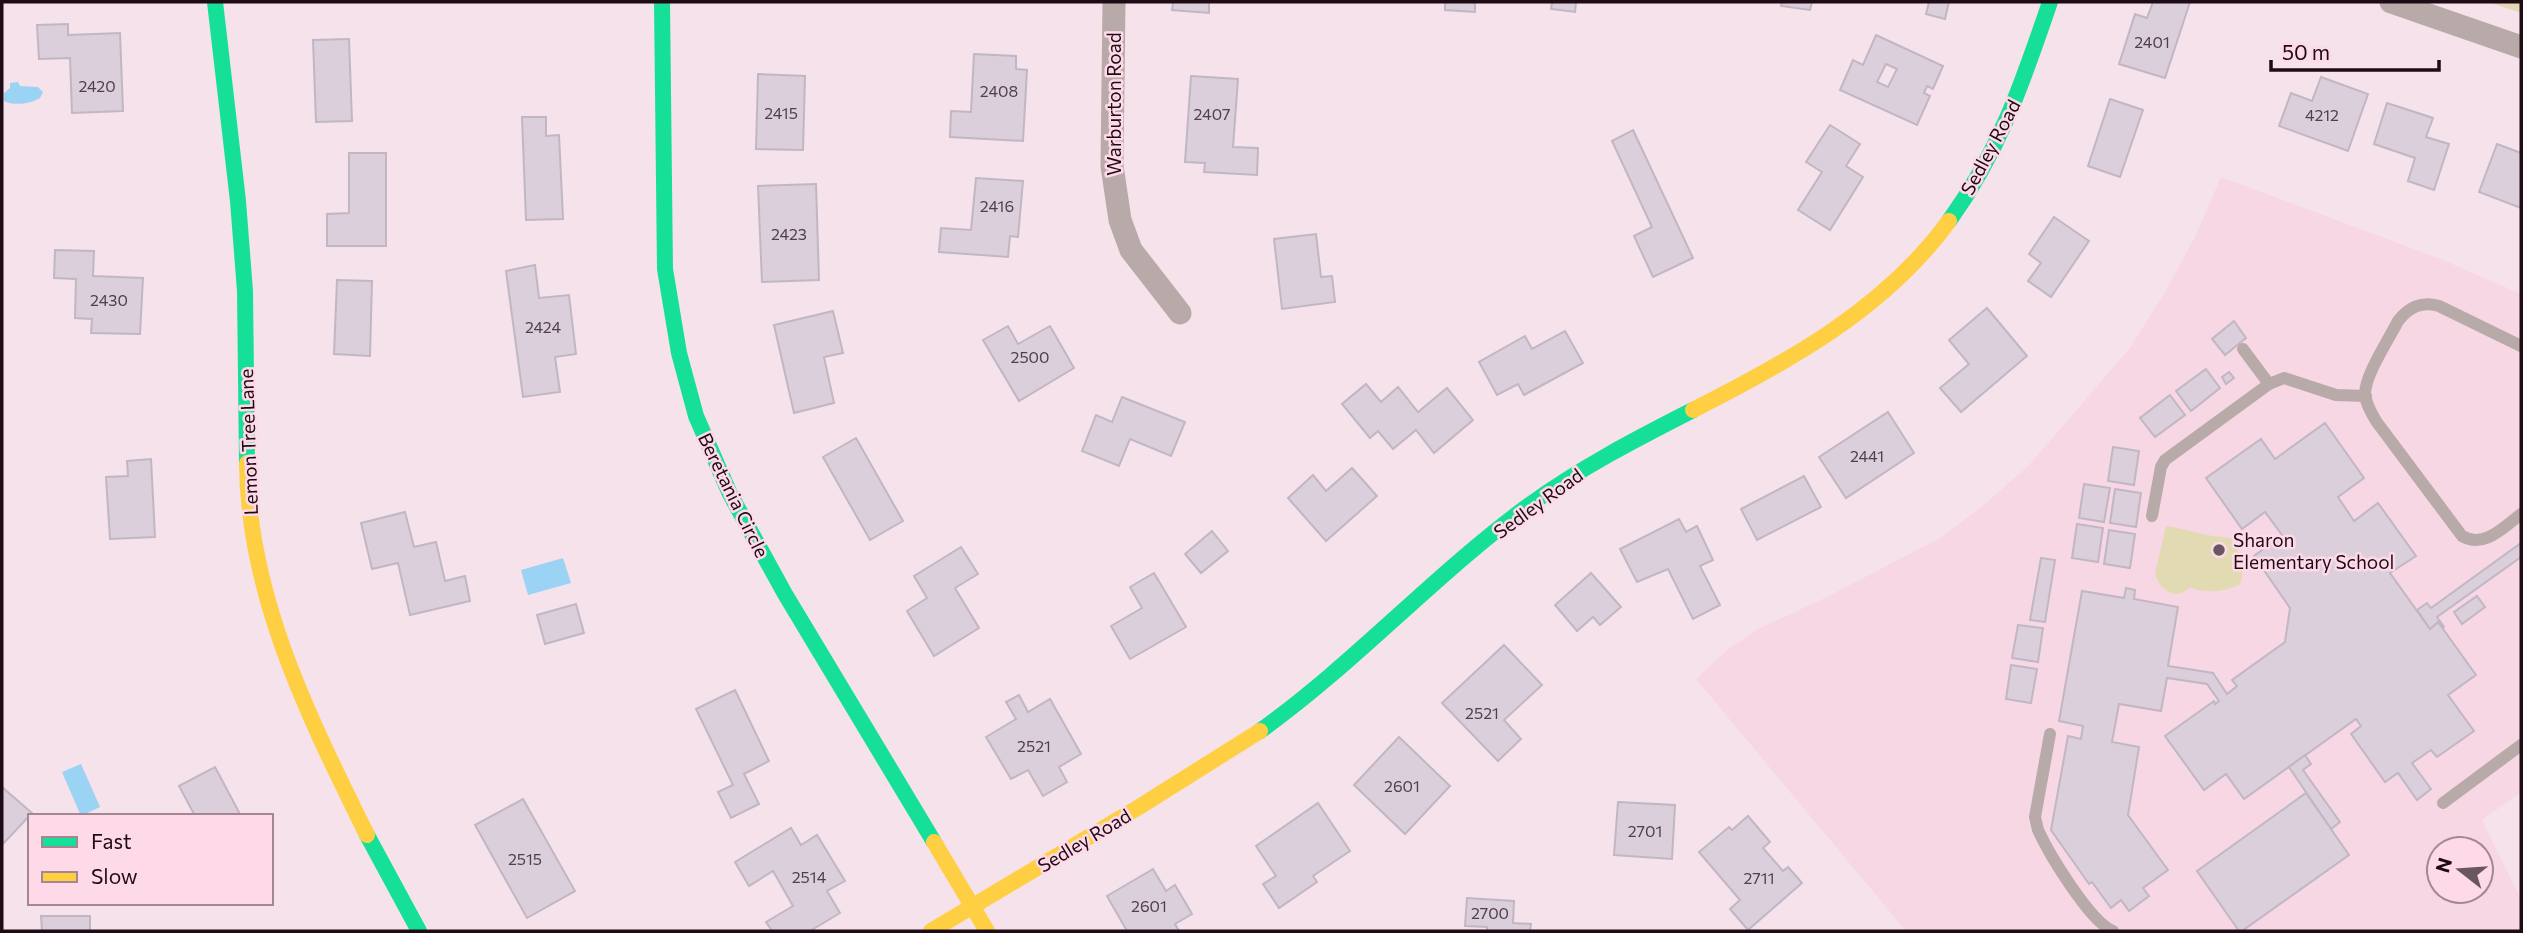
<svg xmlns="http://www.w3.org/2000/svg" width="2523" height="933" font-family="Commissioner,sans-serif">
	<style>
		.built { fill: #f7d7e4; fill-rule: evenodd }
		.green { fill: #e1dab2 }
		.water { fill: #9ad3f3 }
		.building { fill: #dacfda; stroke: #c1b7c4; stroke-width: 2; fill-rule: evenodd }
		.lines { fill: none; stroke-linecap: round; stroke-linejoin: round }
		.lane { stroke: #b7aaa8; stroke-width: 12 }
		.street { stroke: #b7aaa8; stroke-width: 23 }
		.fast { stroke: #16e098; stroke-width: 16 }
		.slow { stroke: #ffcf43; stroke-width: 16 }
		.poi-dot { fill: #6a5660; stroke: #fedae9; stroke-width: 2.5 }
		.labels { text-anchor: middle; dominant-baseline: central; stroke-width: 5; stroke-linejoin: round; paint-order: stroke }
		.number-label { font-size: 16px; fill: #513f4a }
		.street-label { font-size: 19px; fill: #1f0b15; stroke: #fedae9 }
		.poi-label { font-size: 19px; fill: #1f0b15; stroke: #fedae9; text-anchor: start }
	</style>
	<rect width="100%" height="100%" fill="#f6e2ea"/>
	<!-- built -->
	<path class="built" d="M2221 177 2443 260 2521 294V792L2482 820 2521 900V931H1906L1696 679 1727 650 1758 629 1825 598 1940 538 1983 506 2029 465 2130 348 2165 292 2196 235ZM2439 849H2481V891H2439Z"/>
	<!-- green -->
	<g class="green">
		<path d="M2489 2H2521V13Z"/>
		<path d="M2169 526 2206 535 2230 538C2240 550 2246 569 2240 584 2226 592 2205 594 2190 587 2176 602 2159 590 2155 573L2166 527Z"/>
	</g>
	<!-- water -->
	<g class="water">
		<path d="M18 82 20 86 38 87 43 92 40 98C30 104 14 106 4 101V93L10 88V83Z"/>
		<path d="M563 558 571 583 528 595 521 570Z"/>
		<path d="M81 764 100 807 81 816 62 772Z"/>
	</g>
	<!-- building -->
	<g class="building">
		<path d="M1173 2H1209V13L1172 10Z"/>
		<path d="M1445 2H1475V12L1445 10Z"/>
		<path d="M1552 2H1576L1575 12 1551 9Z"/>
		<path d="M1782 2H1812L1810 10 1781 6Z"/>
		<path d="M1929 2H1949L1945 19 1926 14Z"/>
		<path d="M2153 2H2190L2165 78 2119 64 2135 14 2147 18Z"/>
		<path d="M68 24V35L120 33 123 111 72 113 70 58 39 59 37 25Z"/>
		<path d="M1876 35 1943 66 1933 89 1927 86 1924 93 1930 96 1917 125 1840 90 1853 60 1863 65ZM1886 64 1897 69 1888 87 1877 82Z"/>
		<path d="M349 39 352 121 316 122 313 40Z"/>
		<path d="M974 54 1016 56V69L1027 70 1023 141 950 137 951 111 971 112Z"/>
		<path d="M758 74 805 76 803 150 756 149Z"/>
		<path d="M1191 76 1238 79 1233 147 1258 148 1257 175 1204 172 1205 163 1185 162Z"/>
		<path d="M2321 77 2368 94 2348 151 2279 126 2291 93 2312 101Z"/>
		<path d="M2110 99 2143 110 2120 177 2088 166Z"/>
		<path d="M2387 103 2433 118 2426 137 2449 144 2434 190 2408 181 2415 158 2374 144Z"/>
		<path d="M522 117H546V136L559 135 563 219 526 220Z"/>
		<path d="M1830 125 1860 144 1846 166 1863 177 1830 230 1798 210 1822 172 1806 162Z"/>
		<path d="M1633 130 1693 258 1653 277 1634 236 1652 227 1612 141Z"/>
		<path d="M2497 144 2521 153V208L2479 192Z"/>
		<path d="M349 153H386V246H327V214L349 213Z"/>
		<path d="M976 178 1023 181 1018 237 1010 236 1008 257 939 252 941 228 971 230Z"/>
		<path d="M816 184 819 280 762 282 758 186Z"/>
		<path d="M2054 217 2089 241 2051 297 2028 281 2041 263 2029 254Z"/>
		<path d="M1316 234 1321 277 1332 276 1335 302 1282 309 1274 239Z"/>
		<path d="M55 250 94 251 93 276 143 278 140 334 91 333 92 319 75 318 76 279 54 278Z"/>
		<path d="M535 265 539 298 569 295 576 354 555 357 560 392 523 397 506 271Z"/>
		<path d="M337 280 372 281 370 356 334 354Z"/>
		<path d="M1987 308 2027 356 1961 412 1940 388 1969 364 1949 340Z"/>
		<path d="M833 311 843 353 824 357 834 403 794 413 774 325Z"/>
		<path d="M2234 321 2246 338 2225 355 2212 339Z"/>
		<path d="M1008 326 1018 344 1050 326 1074 368 1019 401 983 340Z"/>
		<path d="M1565 331 1583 363 1524 395 1518 384 1497 395 1479 362 1525 336 1532 349Z"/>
		<path d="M2206 369 2220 388 2191 411 2176 391Z"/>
		<path d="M2229 372 2234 378 2226 384 2222 377Z"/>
		<path d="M1366 384 1381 402 1398 387 1418 412 1447 388 1473 420 1434 453 1416 430 1393 449 1378 431 1370 438 1342 404Z"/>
		<path d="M2170 395 2185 415 2155 437 2140 418Z"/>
		<path d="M1122 397 1185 422 1171 456 1130 439 1119 466 1082 451 1096 415 1112 422Z"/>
		<path d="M1888 412 1914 453 1846 498 1819 457Z"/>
		<path d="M2325 423 2364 478 2338 497 2354 521 2378 503 2416 556 2390 573 2430 629 2438 622 2476 675 2448 695 2474 731 2437 757 2431 750 2412 763 2431 789 2417 800 2398 773 2385 782 2351 734 2361 726 2356 719 2244 799 2226 774 2204 790 2165 736 2214 701 2215 704 2219 701 2207 684 2167 678 2161 711 2119 704 2112 742 2139 747 2128 815 2168 870 2143 888 2149 896 2129 911 2121 900 2111 908 2092 882 2089 884 2051 830 2068 736 2081 739 2083 726 2059 721 2082 591 2124 598 2126 588 2135 590 2134 599 2178 607 2168 666 2213 673 2227 694 2237 686 2232 680 2285 642 2290 608 2254 556 2282 535 2265 512 2242 529 2206 478 2261 439 2275 459Z"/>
		<path d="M856 438 903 521 870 540 823 457Z"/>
		<path d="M2113 447 2139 451 2134 485 2108 481Z"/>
		<path d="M151 459 155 537 110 539 106 477 128 476 127 461Z"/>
		<path d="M1352 468 1377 496 1326 541 1288 498 1313 475 1326 491Z"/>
		<path d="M1804 476 1821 507 1757 540 1741 509Z"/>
		<path d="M2084 484 2110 488 2104 522 2079 518Z"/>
		<path d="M2115 489 2141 493 2136 527 2110 523Z"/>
		<path d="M405 512 414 547 436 542 445 581 465 576 470 601 410 615 398 563 372 569 361 523Z"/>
		<path d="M1679 519 1686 532 1697 526 1713 560 1700 566 1720 605 1693 619 1668 569 1637 582 1620 549Z"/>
		<path d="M2077 524 2103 528 2098 562 2072 558Z"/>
		<path d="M2109 530 2135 534 2130 568 2104 564Z"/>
		<path d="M1212 531 1228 551 1201 573 1185 554Z"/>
		<path d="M2521 543V557L2437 617 2444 627 2443 628 2438 622 2430 629 2417 610 2427 603 2431 608Z"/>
		<path d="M961 547 978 574 955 588 979 628 934 656 907 611 927 598 914 576Z"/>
		<path d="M2041 558 2055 560 2045 622 2030 620Z"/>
		<path d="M1154 573 1186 627 1130 659 1111 626 1142 608 1130 587Z"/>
		<path d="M1591 573 1621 607 1600 625 1593 617 1577 631 1555 605Z"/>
		<path d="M2477 596 2485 607 2462 624 2454 612Z"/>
		<path d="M576 604 584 633 545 644 537 615Z"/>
		<path d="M2018 625 2043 628 2038 662 2012 658Z"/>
		<path d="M1504 645 1542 685 1504 720 1521 739 1498 761 1442 703Z"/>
		<path d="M2011 665 2037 669 2031 703 2006 699Z"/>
		<path d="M735 690 769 761 744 774 759 804 731 818 718 792 733 785 696 709Z"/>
		<path d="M1019 695 1028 712 1050 699 1081 754 1059 767 1067 782 1043 796 1028 770 1011 779 986 737 1016 719 1006 702Z"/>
		<path d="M1399 737 1450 786 1405 834 1354 785Z"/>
		<path d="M2305 755 2311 764 2303 770 2340 822 2331 829 2289 767Z"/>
		<path d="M215 767 241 816H195L179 786Z"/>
		<path d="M2 787 32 813 4 843 2 840Z"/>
		<path d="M2306 793 2349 855 2242 931H2239L2197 871Z"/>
		<path d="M523 799 575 891 527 918 475 825Z"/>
		<path d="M1618 802 1675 805 1672 859 1614 855Z"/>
		<path d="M1318 803 1350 851 1313 876 1317 882 1279 908 1263 884 1276 876 1256 846Z"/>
		<path d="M1748 816 1770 842 1763 848 1783 871 1788 867 1802 883 1748 930 1730 909 1740 900 1699 852 1729 827 1732 830Z"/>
		<path d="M791 828 801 845 817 835 845 881 827 891 840 913 810 931H772L766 922 793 906 773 871 749 886 735 862Z"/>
		<path d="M1153 869 1166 891 1175 885 1192 914 1175 924 1179 931H1127L1107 896Z"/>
		<path d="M1467 898 1514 901 1513 923 1531 924 1530 931H1487V927L1465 926Z"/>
		<path d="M41 916H90V931H42Z"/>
	</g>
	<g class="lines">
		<!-- lane -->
		<g class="lane">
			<path d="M2521 346 2439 306C2421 301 2409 307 2398 321 2389 339 2365 375 2365 394 2366 404 2371 412 2376 421L2462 536C2484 549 2504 527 2521 514"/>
			<path d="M2243 349 2269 384"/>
			<path d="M2152 516 2161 467 2165 460 2269 384 2284 378 2336 395 2366 396"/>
			<path d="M2050 734 2035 817 2038 830C2049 854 2090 922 2113 931"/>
			<path d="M2443 803 2521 745"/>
		</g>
		<!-- street -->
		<g class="street">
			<path d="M1114 2 1112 166 1120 220 1131 250 1180 313"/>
			<path d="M2391 2 2521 47"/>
		</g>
		<!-- fast -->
		<g class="fast">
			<path d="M215 2 238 201 245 291 247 463"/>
			<path d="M662 2 665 269 679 353 696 416 730 494 785 594 934 842"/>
			<path d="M1949 221C2000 150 2022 84 2050 2"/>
			<path d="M1260 731C1355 663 1434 575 1528 506 1580 468 1636 439 1693 410"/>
			<path d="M367 835 419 931"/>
		</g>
		<!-- slow -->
		<g class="slow">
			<path d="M1693 410C1788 362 1885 309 1949 221"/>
			<path d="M247 463C248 597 309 717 367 835"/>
			<path d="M934 842 987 931"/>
			<path d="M931 931 1139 807 1260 731"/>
		</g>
	</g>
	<!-- markers -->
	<circle class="poi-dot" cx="2219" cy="550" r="7"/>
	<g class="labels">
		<!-- number labels -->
		<g class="number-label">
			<text x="2152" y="41">2401</text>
			<text x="97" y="85">2420</text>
			<text x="999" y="90">2408</text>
			<text x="781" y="112">2415</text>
			<text x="1212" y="113">2407</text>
			<text x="2322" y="114">4212</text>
			<text x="997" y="205">2416</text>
			<text x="789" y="233">2423</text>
			<text x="109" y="299">2430</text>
			<text x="543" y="326">2424</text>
			<text x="1030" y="356">2500</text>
			<text x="1867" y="455">2441</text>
			<text x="1482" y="712">2521</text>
			<text x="1034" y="745">2521</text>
			<text x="1402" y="785">2601</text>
			<text x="1645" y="830">2701</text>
			<text x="525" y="858">2515</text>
			<text x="809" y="876">2514</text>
			<text x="1759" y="877">2711</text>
			<text x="1149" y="905">2601</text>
			<text x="1490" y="912">2700</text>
		</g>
		<!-- street labels -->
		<g class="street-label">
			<text transform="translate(1113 104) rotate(-90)">Warburton Road</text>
			<text transform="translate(1990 147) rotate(-62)">Sedley Road</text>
			<text transform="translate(248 442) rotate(-92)">Lemon Tree Lane</text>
			<text transform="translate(734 495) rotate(64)">Beretania Circle</text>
			<text transform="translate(1538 503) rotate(-36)">Sedley Road</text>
			<text transform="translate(1084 840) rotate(-31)">Sedley Road</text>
		</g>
		<!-- poi labels -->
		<g class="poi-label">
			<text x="2233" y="539">Sharon<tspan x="2233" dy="22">Elementary School</tspan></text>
		</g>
	</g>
	<!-- border -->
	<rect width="2523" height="933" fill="none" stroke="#1f0b15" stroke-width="7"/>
	<!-- legend -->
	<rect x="28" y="814" width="245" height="91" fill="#fedae9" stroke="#a58794" stroke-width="2"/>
	<rect x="42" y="837" width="35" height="10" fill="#16e098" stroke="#a58794" stroke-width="2"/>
	<text x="91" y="849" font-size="21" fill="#1f0b15">Fast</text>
	<rect x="42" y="872" width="35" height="10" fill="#ffcf43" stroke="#a58794" stroke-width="2"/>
	<text x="91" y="884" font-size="21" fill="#1f0b15">Slow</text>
	<!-- north arrow -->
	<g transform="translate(2460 870) rotate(287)"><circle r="33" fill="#fedae9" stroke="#a58794" stroke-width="2"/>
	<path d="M0-5L12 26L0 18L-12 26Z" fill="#6a5660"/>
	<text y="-10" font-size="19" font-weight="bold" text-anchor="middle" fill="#1f0b15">N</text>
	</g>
	<!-- scale -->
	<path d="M2271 60v10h168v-10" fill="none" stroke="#1f0b15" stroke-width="3.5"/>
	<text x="2282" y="60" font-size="21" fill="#1f0b15" stroke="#fedae9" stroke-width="5" paint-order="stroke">50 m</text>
</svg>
